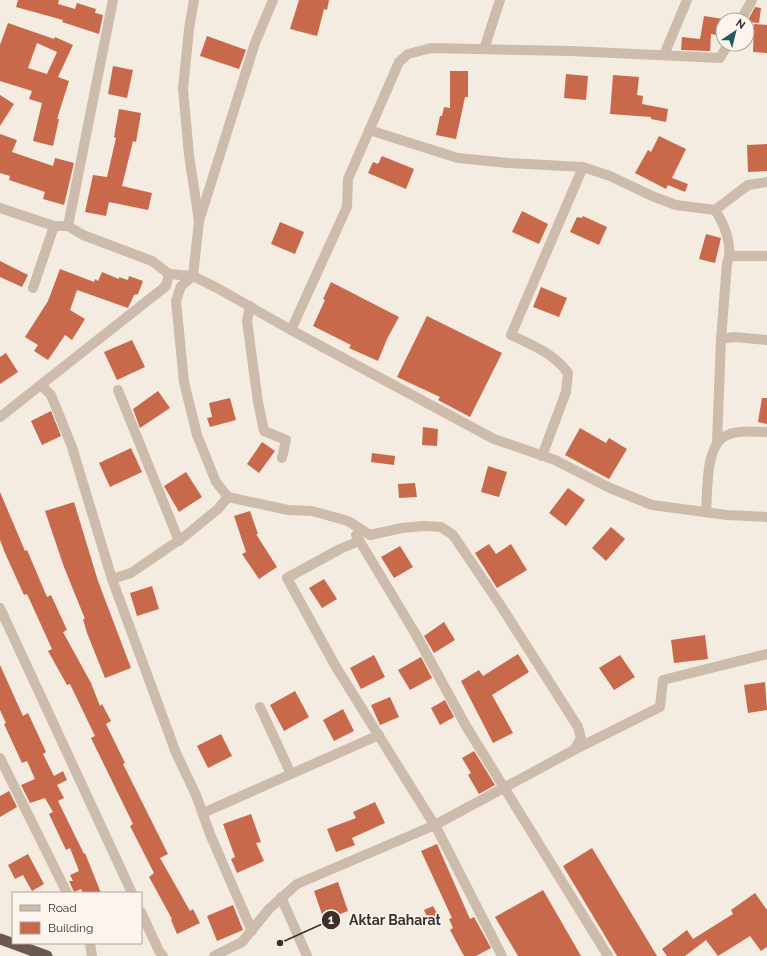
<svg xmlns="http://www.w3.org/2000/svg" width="767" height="956" font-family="Raleway,sans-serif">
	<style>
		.building { fill: #c8694b; fill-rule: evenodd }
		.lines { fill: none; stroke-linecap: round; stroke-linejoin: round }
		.minor { stroke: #cdbbac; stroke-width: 10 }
		.trunk { stroke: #6c584f; stroke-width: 11 }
		.leader { fill: none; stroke: #3b302b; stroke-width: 1.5 }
		.callout-dot { fill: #3b302b; stroke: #fbf5ee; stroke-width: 1.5 }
		.mark-label { font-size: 12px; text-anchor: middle; font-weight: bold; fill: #fff }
		.callout-label { font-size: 14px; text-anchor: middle; font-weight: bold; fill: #3b302b; stroke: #fbf5ee; stroke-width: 3.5; stroke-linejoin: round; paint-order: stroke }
	</style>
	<rect width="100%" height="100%" fill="#f4ebe1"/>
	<!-- building -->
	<g class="building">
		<path d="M18 0H59L58 4 75 9 77 3 96 9 95 13 103 15 99 34 62 22 63 20 16 7Z"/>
		<path d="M299 0H329L327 10 324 9 317 36 290 29Z"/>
		<path d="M755 7 761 8 759 23 747 22Z"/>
		<path d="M704 16 723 19 722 36 711 34 710 51 681 50 682 37 700 39Z"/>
		<path d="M8 23 54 39 55 37 73 45 58 77 69 81 57 119H59L53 146 33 141 42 103 29 99 32 91 0 81V45ZM37 43 57 52 47 74 28 68Z"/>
		<path d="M754 24 767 25V53L753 52Z"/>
		<path d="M207 36 246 50 239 69 200 56Z"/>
		<path d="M113 66 133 70 127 98 108 94Z"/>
		<path d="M450 71H468V97H465L456 139 436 135 440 116H442L444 107 450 108Z"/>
		<path d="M566 74 588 76 586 100 564 98Z"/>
		<path d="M613 75 639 77 637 95 643 96 642 104 668 109 666 122 651 119V117L610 114Z"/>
		<path d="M0 95 14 104 0 126Z"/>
		<path d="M119 109 141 113 136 142 133 141 122 186 152 193 148 210 109 202 106 216 85 212 93 175 107 177 116 138 114 137Z"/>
		<path d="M0 134 17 140 12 152 53 166 55 158 74 163 64 205 43 199 45 192 9 180 10 176 0 173Z"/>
		<path d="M659 136 686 149 672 178 688 184 685 192 668 185 666 189 635 173 648 150 651 152Z"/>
		<path d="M767 144V171L748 172 747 145Z"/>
		<path d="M382 156 414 169 406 189 368 173 373 162 378 164Z"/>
		<path d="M522 211 548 224 539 244 512 232Z"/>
		<path d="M583 216 607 227 599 245 570 232 577 217 582 218Z"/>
		<path d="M280 222 304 232 295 254 271 244Z"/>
		<path d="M706 234 721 238 715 263 699 259Z"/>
		<path d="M0 261 28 275 22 287 0 277Z"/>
		<path d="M60 269 94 282 95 279 98 281 102 272 119 279V277L128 280 129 276 143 281 138 294 134 295 128 308 77 290 70 310 85 319 72 340 65 335 48 360 34 351 38 345 25 337 48 301Z"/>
		<path d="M331 282 399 317 387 339 378 361 349 348 351 345 313 326 325 300 323 299Z"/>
		<path d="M541 287 567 298 559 317 533 307Z"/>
		<path d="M427 316 502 353 470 417 438 400 440 397 397 377Z"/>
		<path d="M132 340 145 367 117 380 104 352Z"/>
		<path d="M6 353 18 372 0 384V357Z"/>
		<path d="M158 391 170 408 140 428 133 409Z"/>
		<path d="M230 398 236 420 210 427 207 418 212 417 209 403Z"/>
		<path d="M762 398H767V424L758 422Z"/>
		<path d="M51 411 61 436 42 445 31 421Z"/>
		<path d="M423 427 438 429 437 446 422 445Z"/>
		<path d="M580 428 606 443 609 438 627 449 609 479 565 455Z"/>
		<path d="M262 442 275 451 259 473 247 464Z"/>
		<path d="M131 448 142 472 110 487 99 463Z"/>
		<path d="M372 453 395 456 394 465 371 462Z"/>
		<path d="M488 466 507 472 499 497 481 492Z"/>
		<path d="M186 472 202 497 179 512 164 486Z"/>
		<path d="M415 483 417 497 399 498 398 484Z"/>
		<path d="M568 488 585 500 566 526 549 513Z"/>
		<path d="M0 492 25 551 27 550 47 597 51 595 67 630 63 632 91 683 100 706 102 704 111 721 106 724 125 763 123 764 168 854 160 858 190 911 193 909 200 923 177 934 171 920 172 919 149 877 154 873 130 826 133 824 91 738 95 736 70 684 67 685 48 651 52 649 27 594 24 595 5 553 0 540Z"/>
		<path d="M74 502 98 581 131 668 105 678 87 633 83 619H85L64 567 45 511Z"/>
		<path d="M250 511 258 534H256L277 567 259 579 242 554 246 552 234 516Z"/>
		<path d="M611 527 625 539 606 561 592 548Z"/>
		<path d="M489 544 496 554 511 544 527 570 497 588 475 553Z"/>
		<path d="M400 546 413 567 394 578 381 557Z"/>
		<path d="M324 579 337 599 322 608 309 588Z"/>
		<path d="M152 586 159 609 137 616 130 593Z"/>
		<path d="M444 622 455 640 434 653 424 636Z"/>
		<path d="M705 635 708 659 674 663 671 640Z"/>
		<path d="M518 654 529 672 492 695 513 733 493 743 461 681 479 670 483 676Z"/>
		<path d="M374 655 385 677 361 689 350 668Z"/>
		<path d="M620 655 635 677 614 690 599 668Z"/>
		<path d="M421 657 432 678 410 690 398 670Z"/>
		<path d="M0 665 23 716 28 713 46 752 43 754 54 776 63 771 67 780 57 785 64 798 58 801 84 854 85 853 101 893H83L81 889 74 892 69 881H73L70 875 79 871 70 848 66 850 49 814 53 812 45 798 30 803 21 785 35 779 27 761 22 763 4 724 6 723 0 710Z"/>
		<path d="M765 682 767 710 748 713 744 685Z"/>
		<path d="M295 691 309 717 284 731 270 705Z"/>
		<path d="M390 697 399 717 380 725 371 705Z"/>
		<path d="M445 700 454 717 440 725 431 708Z"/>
		<path d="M343 709 354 731 334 741 323 720Z"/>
		<path d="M221 734 232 756 208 768 197 746Z"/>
		<path d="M474 751 495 785 479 794 468 775 471 773 462 758Z"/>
		<path d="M9 791 17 807 0 817V796Z"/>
		<path d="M375 802 385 823 352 838 355 845 336 852 327 829 356 818 353 812Z"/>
		<path d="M251 814 261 842 256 843 264 861 237 873 231 859 235 857 223 824Z"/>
		<path d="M437 844 470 919 474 917 491 948 476 956H464L450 930 453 928 449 919 452 918 421 851Z"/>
		<path d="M592 848 657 956H617L563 866Z"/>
		<path d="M28 854 44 884 32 891 23 875 15 879 8 865Z"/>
		<path d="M338 882 348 911 324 920 314 891Z"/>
		<path d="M543 890 581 956H518L495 917Z"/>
		<path d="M755 893 767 910V947L761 951 750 936 718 956 706 940 685 956H667L662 949 687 930 693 939 733 914 731 910Z"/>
		<path d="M233 905 243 930 217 941 207 916Z"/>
		<path d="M433 906 438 915 428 919 424 910Z"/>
	</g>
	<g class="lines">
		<!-- minor -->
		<g class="minor">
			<path d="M194 0 189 29 183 89 189 155 199 221 193 276 181 286 176 301 184 382 197 435 216 482 228 497 288 510 312 511 348 521 370 535 402 528 424 526 441 527 453 535 499 603 578 727 581 738 574 750 435 825 297 884 269 909 242 942 214 956"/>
			<path d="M741 20 752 0"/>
			<path d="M484 49 500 0"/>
			<path d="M664 55 687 0"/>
			<path d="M369 130 458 158 508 163 583 167 610 176 652 196 676 205 715 210 748 185 767 182"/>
			<path d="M0 208 54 226H68L83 235 152 261 169 274 166 286 161 290 0 417"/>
			<path d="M715 210C724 223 734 248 727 263L721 339 717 442"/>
			<path d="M200 218 255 43 273 0"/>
			<path d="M68 226 113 0"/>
			<path d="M731 256H767"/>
			<path d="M169 274 193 276 219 289 291 330 494 439 555 460 610 488 652 505 727 515 767 517"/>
			<path d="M33 288 54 226"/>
			<path d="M250 306 247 321 258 402 264 431 286 440 282 458"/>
			<path d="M291 330 347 207 348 179 399 62 408 54 431 48 571 51 720 58 728 44"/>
			<path d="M721 339 734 337 767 340"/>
			<path d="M41 385 51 395 72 447 112 579 176 753 196 795 210 834 252 931"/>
			<path d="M118 390 179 541"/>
			<path d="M542 456 566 392 568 373C554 354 533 345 511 335L583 167"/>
			<path d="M706 512C708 491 704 441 730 434 740 430 756 432 767 432"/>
			<path d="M356 535 415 633 466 726 608 956"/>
			<path d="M359 541 340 549 287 578 336 667 437 829 502 956"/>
			<path d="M112 579 131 573 185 536 218 509 228 497"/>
			<path d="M0 608 132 893"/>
			<path d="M260 707 291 774"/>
			<path d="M574 750 660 707 663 680 767 654"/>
			<path d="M0 758 67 893"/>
			<path d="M203 813 379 735"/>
			<path d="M281 897 307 956"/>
			<path d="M141 912 159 951 163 956"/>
			<path d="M90 943 92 956"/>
		</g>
		<!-- trunk -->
		<path class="trunk" d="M0 939 47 956"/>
	</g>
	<!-- callouts -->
	<path class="leader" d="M280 943L331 920"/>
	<g class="callout-dot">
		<circle cx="280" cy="943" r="4"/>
		<circle cx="331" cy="920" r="10"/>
	</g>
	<g class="mark-label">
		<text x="331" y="924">1</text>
	</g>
	<g class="callout-label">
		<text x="395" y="925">Aktar Baharat</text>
	</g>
	<!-- legend -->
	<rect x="12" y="892" width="130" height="52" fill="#fbf5ee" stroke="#aea6a0"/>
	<rect x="20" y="905" width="20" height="6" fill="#cdbbac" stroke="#aea6a0"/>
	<text x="48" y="912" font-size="12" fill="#3b302b">Road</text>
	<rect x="20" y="922" width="20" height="12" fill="#c8694b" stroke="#aea6a0"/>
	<text x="48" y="932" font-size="12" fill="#3b302b">Building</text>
	<!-- north arrow -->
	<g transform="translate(735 32) rotate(35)"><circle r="19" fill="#fbf5ee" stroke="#aea6a0"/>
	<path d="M0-3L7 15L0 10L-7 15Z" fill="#1f5a5e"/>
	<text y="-6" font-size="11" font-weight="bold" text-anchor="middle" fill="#3b302b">N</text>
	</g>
</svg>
